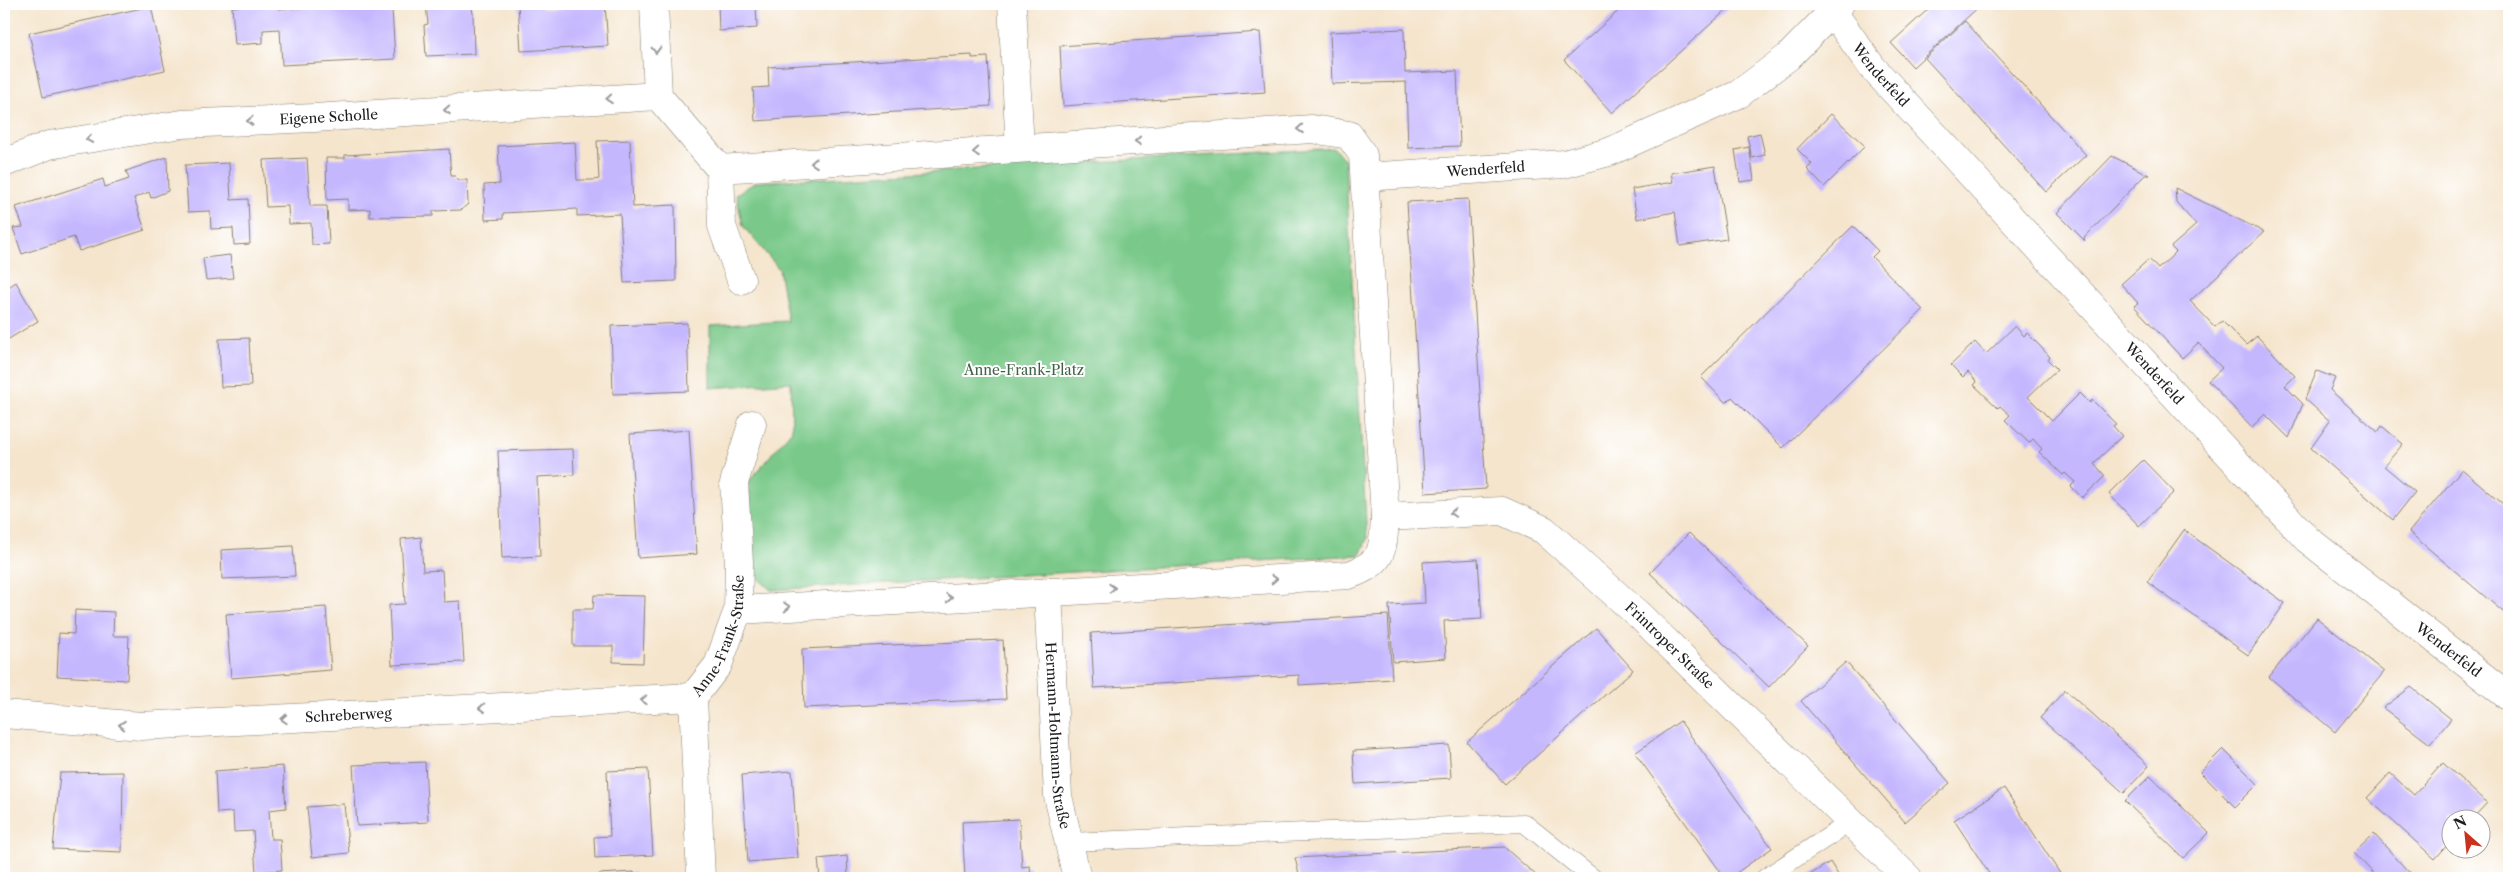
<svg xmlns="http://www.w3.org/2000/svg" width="2513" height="882" font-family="'Libre Caslon Text',serif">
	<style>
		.green { fill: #7ac98a; stroke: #4b7253 }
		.building { fill: #c5b7fe }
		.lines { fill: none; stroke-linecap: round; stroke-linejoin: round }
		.lane-casing { stroke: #888074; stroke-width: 19 }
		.street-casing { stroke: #888074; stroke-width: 29 }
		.lane { stroke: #fff; stroke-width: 18 }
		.street { stroke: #fff; stroke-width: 28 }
		.oneway { stroke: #999 }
		.labels { text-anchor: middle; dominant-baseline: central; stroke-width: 4; stroke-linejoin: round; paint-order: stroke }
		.street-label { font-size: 14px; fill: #1c1c1c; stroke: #fff }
		.park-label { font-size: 14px; fill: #426148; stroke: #fff }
	</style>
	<rect width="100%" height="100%" fill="#fff"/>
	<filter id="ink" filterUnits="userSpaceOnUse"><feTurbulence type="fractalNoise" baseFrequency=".02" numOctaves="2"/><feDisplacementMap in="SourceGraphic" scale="10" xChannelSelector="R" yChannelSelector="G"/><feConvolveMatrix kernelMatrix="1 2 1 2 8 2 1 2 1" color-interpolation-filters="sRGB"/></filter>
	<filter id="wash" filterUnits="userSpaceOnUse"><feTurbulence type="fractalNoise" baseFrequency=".0096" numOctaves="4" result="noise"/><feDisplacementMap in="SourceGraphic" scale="20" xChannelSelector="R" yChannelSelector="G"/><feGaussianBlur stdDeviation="1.12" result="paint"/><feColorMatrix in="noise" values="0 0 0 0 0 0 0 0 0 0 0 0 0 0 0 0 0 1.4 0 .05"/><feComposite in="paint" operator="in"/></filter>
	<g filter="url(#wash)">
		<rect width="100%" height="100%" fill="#f5e5cd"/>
		<!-- green -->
		<path class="green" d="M1334 148 1345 160 1367 539 1360 555 771 590 755 576 749 481 792 430 791 382 710 388V326L788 321 779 269 743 226 736 194 756 182Z"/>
		<g id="blocks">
			<!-- building -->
			<g class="building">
				<path d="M261 4H279V9L374 4H410V7L392 8 395 59 282 65 280 29 263 30V43L235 45 232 7Z"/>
				<path d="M426 4H471L473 13 474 54 426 56 424 25 428 24Z"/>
				<path d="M518 4H542V9L583 7 582 4H605L608 46 521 51Z"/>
				<path d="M718 4H756L757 28 719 31Z"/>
				<path d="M1626 4H1733L1612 113 1564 60Z"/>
				<path d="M1934 4H1982L1913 67 1891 43Z"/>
				<path d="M151 6 165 70 43 97 29 33Z"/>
				<path d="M1965 21 2086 155 2046 192 1925 58Z"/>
				<path d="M1404 29 1405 73 1457 71 1460 146 1408 148 1406 82 1332 84 1330 32Z"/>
				<path d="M1260 32 1265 92 1063 106 1060 46Z"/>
				<path d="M972 55V58L988 57 991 106 755 121 753 88 769 87 768 67Z"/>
				<path d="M4 96 10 111 4 113Z"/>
				<path d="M1831 114 1865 146 1824 187 1807 169 1812 164 1797 149Z"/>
				<path d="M1760 133 1765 155 1752 158 1747 136Z"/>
				<path d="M630 140 633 207 675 205 676 281 624 283 620 214 577 216V209L503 213V219L485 220 484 185 500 184 498 146 575 142 577 180H593L599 179 597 141Z"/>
				<path d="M1749 147 1754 180 1740 182 1735 150Z"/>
				<path d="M449 149 451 176H455L459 180H467L468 204 461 210 433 211V216L370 217V209L348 210V199L327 200 326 158H345V155Z"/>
				<path d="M2112 156 2149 175H2145L2084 238 2085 241 2057 213Z"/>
				<path d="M167 157 168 191 151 198 149 192 134 198 145 230 79 251 74 237 22 254 13 228 23 227 16 207 103 179 105 187 129 179 126 171Z"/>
				<path d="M307 158 310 206H327L329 244 312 245 311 223 289 224 288 206 266 207 263 160Z"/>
				<path d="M229 163 231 200 248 199 250 244 234 245 233 228 211 229 210 211 188 212 185 165Z"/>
				<path d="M1715 166 1727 239 1680 246 1675 212 1637 219 1632 189 1673 182 1671 173Z"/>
				<path d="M2175 188 2264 232 2190 301 2215 327 2222 321 2246 345 2257 336 2295 376 2285 386 2303 404 2289 438 2265 414 2252 427 2208 381 2222 368 2198 343 2182 358 2134 306 2138 303 2121 284 2149 259 2158 269 2176 252 2171 247 2196 225 2176 202Z"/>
				<path d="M1468 199 1486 489 1425 493 1407 202Z"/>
				<path d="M1853 226 1878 251 1872 257 1923 310 1783 448 1732 397 1726 403 1701 377Z"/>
				<path d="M230 255 233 278 206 280 203 258Z"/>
				<path d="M16 282 38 321 4 342V290Z"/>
				<path d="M687 323 689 391 613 394 611 326Z"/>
				<path d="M2015 326 2024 336 2027 333 2039 345 2050 357 2048 360 2057 369 2028 397 2052 421 2080 393 2090 403 2092 400 2116 424 2113 426 2122 436 2094 463 2105 476 2082 498 2071 486 2075 482 2065 473 2063 475 2039 452 2042 449 2033 439 2029 443 2005 420 2010 415 2000 406 1998 408 1974 385 1977 382 1968 372 1963 377 1951 365 1975 342 1986 354Z"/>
				<path d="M249 338 251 386 221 387 219 339Z"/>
				<path d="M2317 371 2335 378 2330 390 2378 432 2382 426 2403 444 2384 466 2415 492 2393 520 2311 448 2330 421 2305 399Z"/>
				<path d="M689 430 697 554 638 558 630 434Z"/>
				<path d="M573 449 574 475 537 477 540 556 502 558 498 451Z"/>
				<path d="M2143 460 2174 492 2139 526 2109 494Z"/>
				<path d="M2462 469 2509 509V617L2409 532Z"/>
				<path d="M2184 530 2285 603 2248 655 2147 582Z"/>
				<path d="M1689 533 1808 646 1769 687 1650 573Z"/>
				<path d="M421 537 423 571 442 570 444 602 460 601 464 662 392 665 389 605 405 604 401 539Z"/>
				<path d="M293 546 295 576 222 579 221 550Z"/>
				<path d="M1478 559 1482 619 1444 621 1446 658 1393 662 1389 605 1425 603 1423 562Z"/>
				<path d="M594 595 645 596 643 663 613 662V646H573V609H593Z"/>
				<path d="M326 607 331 670 231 678 226 614Z"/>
				<path d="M75 610 114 612 113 636H129L127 680 57 676 59 633 74 634Z"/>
				<path d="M1388 615 1392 679 1299 685V675L1094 688 1091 633Z"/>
				<path d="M2317 618 2384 672 2335 732 2269 677Z"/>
				<path d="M1596 628 1633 670 1505 784 1467 742Z"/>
				<path d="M1003 640 1006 699 804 708 802 649Z"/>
				<path d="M1846 662 1950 783 1905 822 1801 701Z"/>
				<path d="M2411 687 2451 719 2430 744 2383 708Z"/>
				<path d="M2065 690 2149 766 2124 793 2040 718Z"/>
				<path d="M1680 721 1772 848 1729 878H1725L1635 753Z"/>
				<path d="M1449 745 1451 778 1355 784 1353 751Z"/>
				<path d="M2223 749 2258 784 2235 807 2200 772Z"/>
				<path d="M425 762 428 822 357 826 353 765Z"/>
				<path d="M2443 763 2487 803 2471 820H2450V842L2435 859 2367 798 2390 773 2414 795Z"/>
				<path d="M283 766 286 808 269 810 271 839H280L282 870 256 872 253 831 234 832 233 812 217 813 215 771Z"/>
				<path d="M648 769 653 855 595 858 594 837 610 836 607 771Z"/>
				<path d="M792 771 798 858 748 862 742 775Z"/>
				<path d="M123 772 122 852 53 849 60 773Z"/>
				<path d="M2150 776 2209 833 2183 858 2125 801Z"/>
				<path d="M2004 788 2049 857 2063 878H1992L1954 820Z"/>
				<path d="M344 804 349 853 312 857 307 807Z"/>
				<path d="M1019 819 1022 867 1030 866 1031 878H965L962 822Z"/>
				<path d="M2374 834 2406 869 2416 878H2378L2354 853Z"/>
				<path d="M1504 847 1539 878H1300L1295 858Z"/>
				<path d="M847 856 848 878H820L818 859Z"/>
				<path d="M1830 862 1840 878H1805Z"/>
				<path d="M634 872V878H600L599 874Z"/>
			</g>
		</g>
	</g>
	<g filter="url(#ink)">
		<use href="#blocks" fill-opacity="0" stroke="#888074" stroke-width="1"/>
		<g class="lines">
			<defs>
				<g id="lane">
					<path d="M1069 842 1524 823 1593 878"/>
					<path d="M1765 878 1849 823"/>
				</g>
				<g id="street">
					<path d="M654 4 658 96 720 169 722 226 741 280"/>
					<path d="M1012 4 1020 148"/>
					<path id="s1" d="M1827 4 1872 67 2307 539 2509 697"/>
					<path id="s2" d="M4 163 49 145 182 124 314 118 658 96"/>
					<path d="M720 169 1312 129 1349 135 1363 155 1385 517C1383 551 1384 562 1349 575L738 610"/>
					<path id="s3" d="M1365 177 1564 164 1609 152 1739 94 1788 57 1840 4"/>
					<path id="s4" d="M1385 517 1502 511 1544 530 1641 617 1908 878"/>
					<path id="s5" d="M1048 592 1058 796 1077 878"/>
					<path id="s6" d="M4 714 141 726 693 697"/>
					<path id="s7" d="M701 878 693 697 718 665 738 610 739 562 734 483 752 424"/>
				</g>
			</defs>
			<!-- lane casing -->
			<use href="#lane" class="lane-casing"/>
			<!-- street casing -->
			<use href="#street" class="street-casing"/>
			<!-- lane -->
			<use href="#lane" class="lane"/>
			<!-- street -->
			<use href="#street" class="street"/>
		</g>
		<!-- one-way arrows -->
		<defs><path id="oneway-chevron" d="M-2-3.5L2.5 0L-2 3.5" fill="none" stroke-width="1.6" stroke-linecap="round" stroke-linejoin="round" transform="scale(1.25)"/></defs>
		<g class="oneway">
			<use href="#oneway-chevron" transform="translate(656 50) rotate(88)"/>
			<use href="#oneway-chevron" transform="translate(609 99) rotate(176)"/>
			<use href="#oneway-chevron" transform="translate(447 110) rotate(176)"/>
			<use href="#oneway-chevron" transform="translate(250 121) rotate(180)"/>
			<use href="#oneway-chevron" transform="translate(1300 129) rotate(176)"/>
			<use href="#oneway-chevron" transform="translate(89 139) rotate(171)"/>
			<use href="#oneway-chevron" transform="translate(1138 141) rotate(176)"/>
			<use href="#oneway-chevron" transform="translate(976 152) rotate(176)"/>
			<use href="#oneway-chevron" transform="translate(814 163) rotate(176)"/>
			<use href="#oneway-chevron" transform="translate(1453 513) rotate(177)"/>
			<use href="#oneway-chevron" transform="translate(1274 579) rotate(-3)"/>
			<use href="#oneway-chevron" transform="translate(1112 588) rotate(-3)"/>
			<use href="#oneway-chevron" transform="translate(949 598) rotate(-3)"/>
			<use href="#oneway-chevron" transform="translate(787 607) rotate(-3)"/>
			<use href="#oneway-chevron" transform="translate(644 700) rotate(177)"/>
			<use href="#oneway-chevron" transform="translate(482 708) rotate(177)"/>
			<use href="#oneway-chevron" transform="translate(284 719) rotate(177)"/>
			<use href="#oneway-chevron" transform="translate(122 725) rotate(-175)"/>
		</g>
	</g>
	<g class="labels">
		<!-- street labels -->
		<g class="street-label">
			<text stroke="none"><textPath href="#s1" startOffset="89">Wenderfeld</textPath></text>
			<text stroke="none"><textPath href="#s2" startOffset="330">Eigene Scholle</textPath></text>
			<text stroke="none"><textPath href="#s3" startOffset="121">Wenderfeld</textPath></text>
			<text stroke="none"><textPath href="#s1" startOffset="494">Wenderfeld</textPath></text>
			<text stroke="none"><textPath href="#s7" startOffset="250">Anne-Frank-Straße</textPath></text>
			<text stroke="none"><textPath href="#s4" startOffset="334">Frintroper Straße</textPath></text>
			<text stroke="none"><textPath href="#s1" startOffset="899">Wenderfeld</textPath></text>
			<text stroke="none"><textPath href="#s6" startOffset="345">Schreberweg</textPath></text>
			<text stroke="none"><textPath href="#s5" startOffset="144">Hermann-Holtmann-Straße</textPath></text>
		</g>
		<!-- park labels -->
		<g class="park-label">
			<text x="1024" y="370">Anne-Frank-Platz</text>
		</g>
	</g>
	<!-- margin -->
	<rect width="2513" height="882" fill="none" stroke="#fff" stroke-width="20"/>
	<!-- north arrow -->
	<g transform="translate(2466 834) rotate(333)"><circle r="24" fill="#ffffff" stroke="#a4a4a4"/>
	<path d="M0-4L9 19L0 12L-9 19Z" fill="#c8321e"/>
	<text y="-8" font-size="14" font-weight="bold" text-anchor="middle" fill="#1c1c1c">N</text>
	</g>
</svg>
